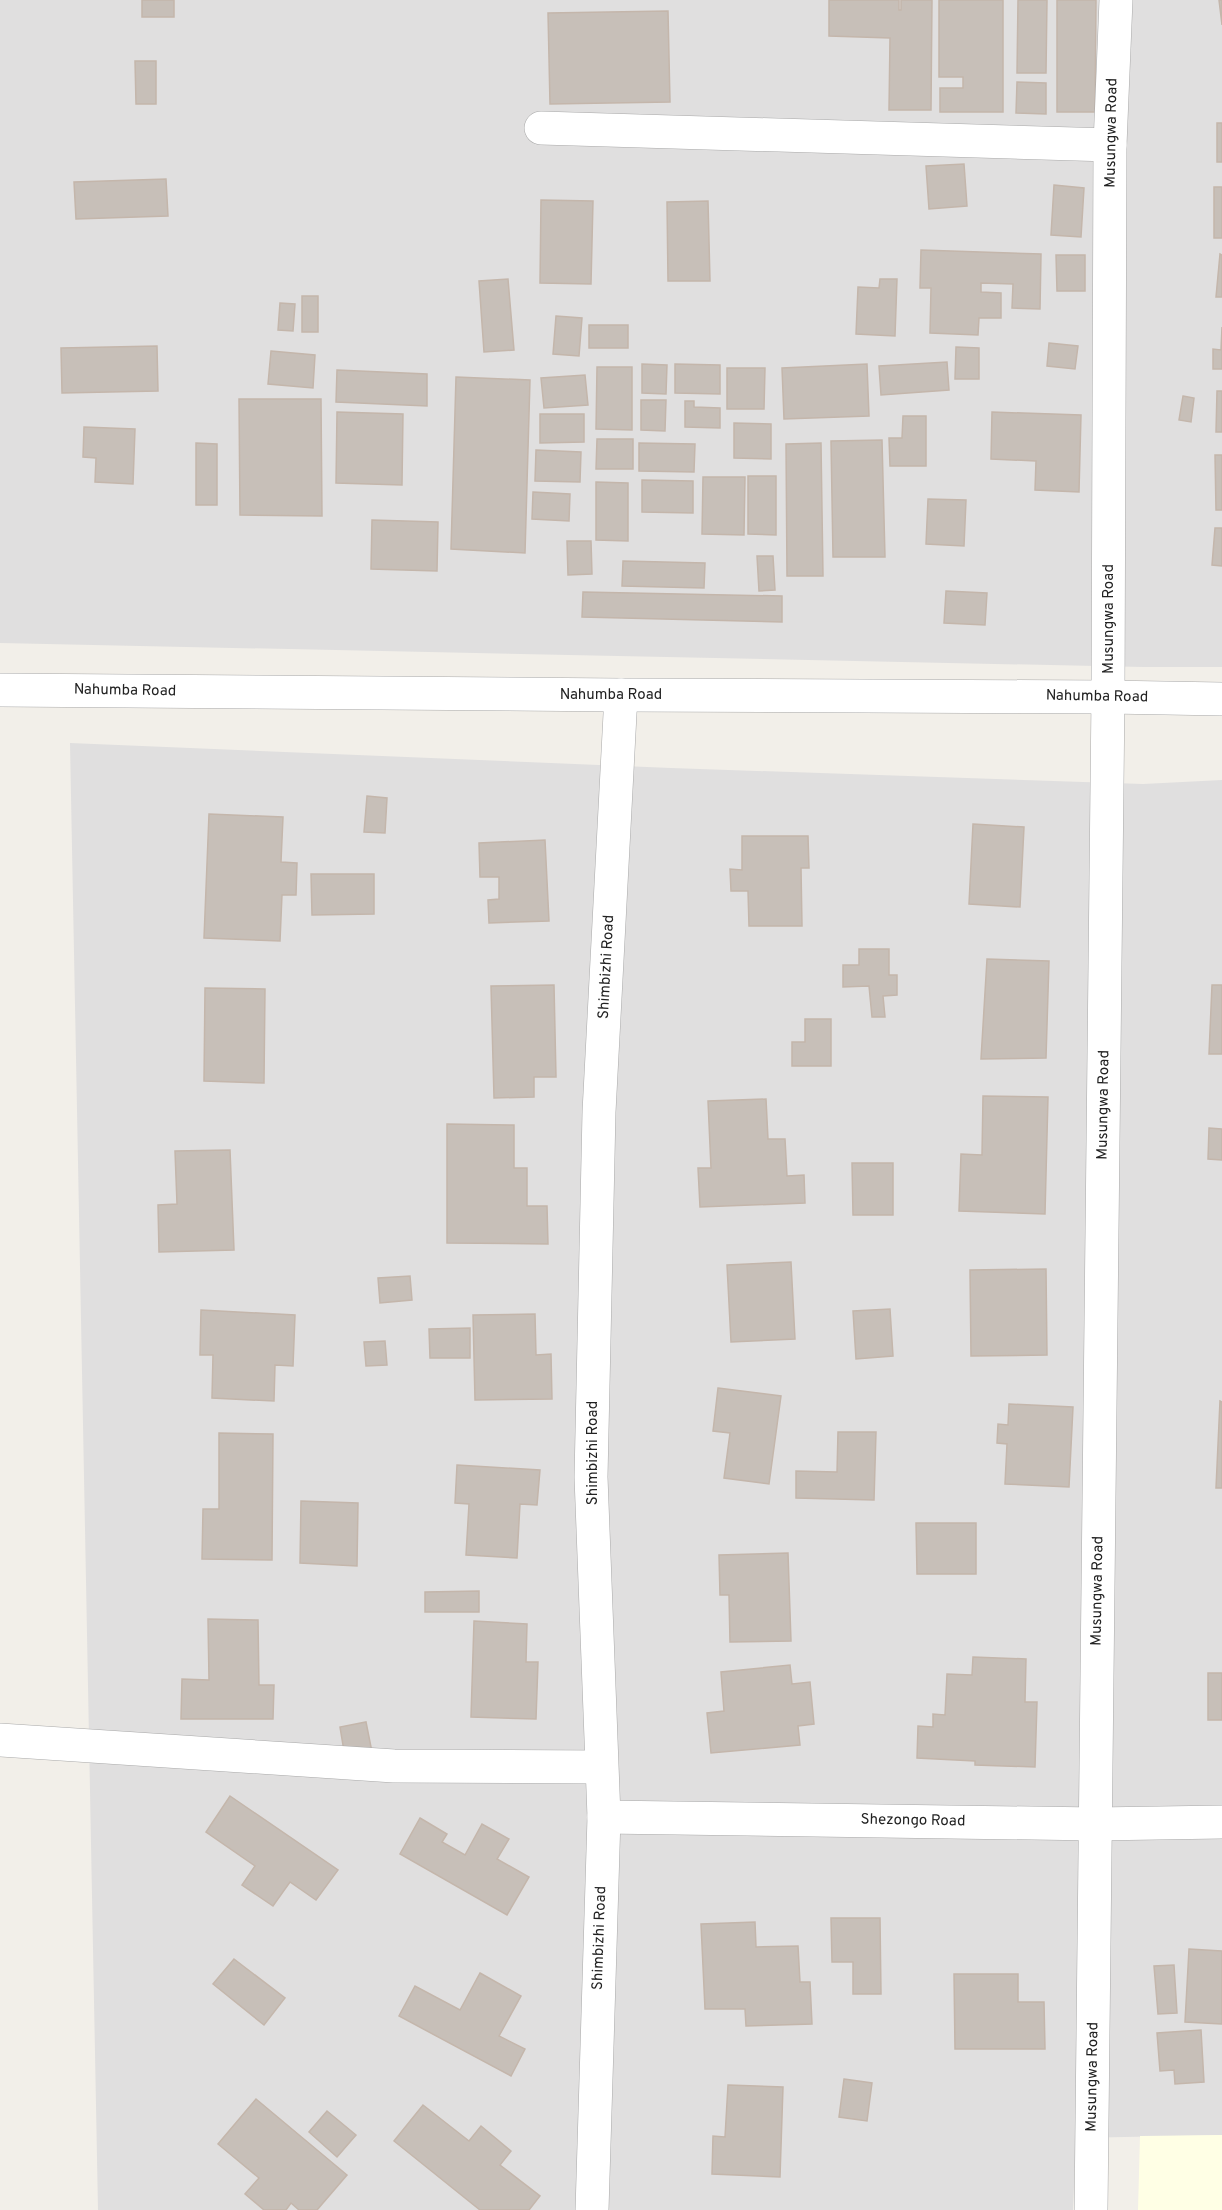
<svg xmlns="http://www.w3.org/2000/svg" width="1222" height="2210" font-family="Overpass,sans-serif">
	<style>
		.residential { fill: #e0dfdf }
		.education { fill: #ffffe5 }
		.building { fill: #c7bfb8; stroke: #c4b6ab; stroke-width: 1.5 }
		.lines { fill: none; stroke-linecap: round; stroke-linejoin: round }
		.minor-casing { stroke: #a9a9a9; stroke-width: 34 }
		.minor { stroke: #fff; stroke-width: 33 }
		.labels { text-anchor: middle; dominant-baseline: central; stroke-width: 5; stroke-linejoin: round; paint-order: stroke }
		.street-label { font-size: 15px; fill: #222; stroke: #fff }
	</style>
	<rect width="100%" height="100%" fill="#f2efe9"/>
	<!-- residential -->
	<g class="residential">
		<path d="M0 0H1222V667H1143L0 643Z"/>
		<path d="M70 743 671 768 1143 784 1222 780V2135L1076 2138 1073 2210H98Z"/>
	</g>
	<!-- education -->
	<path class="education" d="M1222 2135V2210H1138L1140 2136Z"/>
	<!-- building -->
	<g class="building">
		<rect x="142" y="0" width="32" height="17"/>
		<path d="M829 0H899V10H901V0H932L931 110H889L890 38 829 36Z"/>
		<path d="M939 0H1003V112H940V88H963V77H939Z"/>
		<path d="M1018 0H1047L1046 73H1017Z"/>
		<path d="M1057 0H1096L1095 112H1057Z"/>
		<path d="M1219 0H1222V25Z"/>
		<path d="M668 11 670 102 550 104 548 13Z"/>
		<path d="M135 61H156V104H136Z"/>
		<path d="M1017 82 1046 83V114L1016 113Z"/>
		<rect x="1217" y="123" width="5" height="39"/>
		<path d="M964 164 967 206 929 209 926 166Z"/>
		<path d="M166 179 168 216 76 219 74 182Z"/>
		<path d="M1054 185 1084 188 1081 237 1051 235Z"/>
		<rect x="1214" y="187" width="8" height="51"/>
		<path d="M541 200 593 201 591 284 540 283Z"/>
		<path d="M708 201 710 281H668L667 202Z"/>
		<path d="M921 250 1041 254 1040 309 1012 308 1013 284 981 283V292L1001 293V318H979L978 335 930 333 931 288H920Z"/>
		<path d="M1220 254 1222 255V297H1216Z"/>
		<path d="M1056 255H1085V291H1057Z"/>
		<path d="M508 279 514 350 484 352 479 281Z"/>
		<path d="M880 279H897L895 336 856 334 858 287 879 288Z"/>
		<rect x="302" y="296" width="16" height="36"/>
		<path d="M280 303 295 304 293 331 278 330Z"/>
		<path d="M556 316 582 318 579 356 553 354Z"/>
		<rect x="589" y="325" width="39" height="23"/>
		<path d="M1222 327V369H1213V349L1221 350Z"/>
		<path d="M1049 343 1078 346 1075 369 1047 366Z"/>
		<path d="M157 346 158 391 62 393 61 348Z"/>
		<path d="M956 347 979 348V379H955Z"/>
		<path d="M271 351 315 355 313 388 268 384Z"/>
		<path d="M947 362 949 390 881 395 879 366Z"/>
		<path d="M642 364 667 365 666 394 642 393Z"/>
		<path d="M675 364 720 365V394L675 393Z"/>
		<path d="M867 364 869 416 784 419 782 368Z"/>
		<path d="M597 367H632V430L596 429Z"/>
		<path d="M727 368H765L764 409H727Z"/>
		<path d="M337 370 427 374V406L336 402Z"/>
		<path d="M585 375 588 405 544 408 541 378Z"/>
		<path d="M456 377 530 380 525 553 451 549Z"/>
		<path d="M1217 391H1222V432H1216Z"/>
		<path d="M1183 396 1194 398 1191 422 1179 420Z"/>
		<path d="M239 399H321L322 516 240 515Z"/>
		<path d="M641 400H666L665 431 641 430Z"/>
		<path d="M685 401H694V407L720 408V428L685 427Z"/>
		<path d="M337 412 403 414 402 485 336 483Z"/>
		<path d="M992 412 1081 415 1079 492 1035 490 1036 461 991 459Z"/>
		<path d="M540 414H584V442L540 443Z"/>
		<path d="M903 416H926V466H890L889 438H902Z"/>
		<path d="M734 423 771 424V459L734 458Z"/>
		<path d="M84 427 135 429 133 484 95 482 96 458 83 457Z"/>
		<path d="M597 439H633V469H596Z"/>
		<path d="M882 440 885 557H833L831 441Z"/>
		<path d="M196 443 217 444V505H196Z"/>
		<path d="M639 443 695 444 694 472 639 471Z"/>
		<path d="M821 443 823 576H787L786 444Z"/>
		<path d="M536 450 581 452 580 482 535 481Z"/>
		<path d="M1215 455H1222V510H1216Z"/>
		<path d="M748 476H776V535L748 534Z"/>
		<path d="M703 477H745L744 535 702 534Z"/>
		<path d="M642 480 693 481V513L642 512Z"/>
		<path d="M596 482 628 483V541L596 540Z"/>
		<path d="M533 492 570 494 569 521 532 519Z"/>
		<path d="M928 499 966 500 964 546 926 544Z"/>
		<path d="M372 520 438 522 437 571 371 569Z"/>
		<path d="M1215 528H1222V566L1212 565Z"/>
		<path d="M567 541H591L592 574 568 575Z"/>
		<path d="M757 556H773L775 590 759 591Z"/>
		<path d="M623 561 705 563 704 588 622 586Z"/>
		<path d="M946 591 987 593 985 625 944 623Z"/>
		<path d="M583 592 782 596V622L582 617Z"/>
		<path d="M367 796 387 798 385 833 364 832Z"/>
		<path d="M209 814 283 817 281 862 297 863 296 895H282L280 941 204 938Z"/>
		<path d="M973 824 1024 827 1020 907 969 904Z"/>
		<path d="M742 836H808L809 868H801L802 926H749L748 891H731L730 869 742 870Z"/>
		<path d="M545 840 549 921 489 923 488 900 499 899V877H480L479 843Z"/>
		<path d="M311 874H374V914L312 915Z"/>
		<path d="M859 949H889V975H897V995L883 996 885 1017H872L869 986 843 987V965H859Z"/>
		<path d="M987 959 1049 961 1046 1058 981 1059Z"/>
		<path d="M554 985 556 1077H534V1097L494 1098 491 986Z"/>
		<path d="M1212 985H1222V1054H1209Z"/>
		<path d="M205 988 265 989 264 1083 204 1081Z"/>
		<path d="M805 1019H831V1066H792V1042H805Z"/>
		<path d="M983 1096 1048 1097 1045 1214 959 1211 961 1154 982 1155Z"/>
		<path d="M766 1099 768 1139H785L787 1176 804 1175 805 1203 700 1207 698 1168H711L708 1101Z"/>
		<path d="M447 1124 514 1125V1168H527V1206H547L548 1244 447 1243Z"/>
		<path d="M1209 1128 1222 1129V1160L1208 1159Z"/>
		<path d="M230 1150 234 1250 159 1252 158 1205 177 1204 175 1151Z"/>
		<path d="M852 1163H893V1215H853Z"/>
		<path d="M791 1262 795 1339 731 1342 727 1265Z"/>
		<path d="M1046 1269 1047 1355 971 1356 970 1270Z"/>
		<path d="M410 1276 412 1300 380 1303 378 1278Z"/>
		<path d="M890 1309 893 1356 856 1359 853 1311Z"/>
		<path d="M201 1310 295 1315 293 1366 275 1365 274 1401 212 1398 213 1355H200Z"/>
		<path d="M535 1314 536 1355 551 1354 552 1399 475 1400 473 1315Z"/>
		<path d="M470 1328V1358H430L429 1329Z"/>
		<path d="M385 1341 387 1365 366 1366 364 1342Z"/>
		<path d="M718 1388 781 1396 769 1484 724 1478 730 1433 713 1431Z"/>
		<path d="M1220 1401 1222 1402V1488H1216Z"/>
		<path d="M1009 1404 1073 1407 1069 1487 1005 1484 1007 1444 997 1443 998 1424 1008 1425Z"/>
		<path d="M838 1432H876L874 1500 796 1498V1471L837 1472Z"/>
		<path d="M219 1433 273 1434 272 1560 202 1559 203 1509H219Z"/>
		<path d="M457 1465 540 1470 537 1505 520 1504 517 1558 466 1555 469 1504 455 1503Z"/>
		<path d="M301 1501 358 1503 357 1566 300 1563Z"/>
		<path d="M916 1523H976V1574H917Z"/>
		<path d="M788 1553 791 1641 730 1642 729 1595H720L719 1555Z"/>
		<path d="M479 1591V1612H425V1592Z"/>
		<path d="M208 1619 258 1620 259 1685H274L273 1719H181L182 1679 209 1680Z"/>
		<path d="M474 1621 527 1624 526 1662H538L536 1719 471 1717Z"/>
		<path d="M973 1657 1026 1659 1025 1702H1037L1035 1767 975 1765V1761L917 1758 918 1726 933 1727V1714L945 1715 947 1674 972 1675Z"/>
		<path d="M790 1665 792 1684 810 1682 814 1724 798 1726 800 1745 711 1753 707 1713 724 1711 721 1672Z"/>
		<rect x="1208" y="1673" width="14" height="47"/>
		<path d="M366 1722 372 1752 345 1757 340 1727Z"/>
		<path d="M230 1796 338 1870 316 1900 290 1882 273 1906 242 1885 255 1866 206 1832Z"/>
		<path d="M420 1818 447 1834 442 1842 465 1855 482 1824 509 1839 497 1859 529 1877 507 1915 400 1854Z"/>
		<path d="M831 1918H880L881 1994H853V1962H832Z"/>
		<path d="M755 1922 756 1947 798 1946 800 1982H810L812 2024 746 2026 745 2009H705L701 1924Z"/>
		<path d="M1189 1949 1222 1951V2024L1185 2022Z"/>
		<path d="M234 1959 285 1998 264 2025 213 1984Z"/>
		<path d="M1174 1965 1177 2013 1158 2014 1154 1966Z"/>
		<path d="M480 1973 521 1996 499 2036 525 2049 511 2076 399 2016 415 1986 460 2010Z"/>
		<path d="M954 1974H1018V2002H1044L1045 2049H955Z"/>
		<path d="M1201 2030 1204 2082 1175 2084 1174 2070 1160 2071 1157 2033Z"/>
		<path d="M844 2079 872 2083 867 2121 839 2117Z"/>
		<path d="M728 2085 783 2087 780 2177 712 2174 713 2136 725 2137Z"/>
		<path d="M256 2099 347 2175 317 2210H299L291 2203 286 2210H264L245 2194 259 2178 218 2144Z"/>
		<path d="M423 2105 469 2141 481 2126 511 2151 500 2165 540 2196 529 2210H480L394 2141Z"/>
		<path d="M327 2111 356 2135 337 2157 309 2132Z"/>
	</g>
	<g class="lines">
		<defs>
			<g id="minor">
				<path d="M541 128 1110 145"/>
				<path d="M0 690 621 695 1108 697 1222 699"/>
				<path d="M0 1740 394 1766 601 1767"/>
				<path d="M604 1817 1096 1824 1222 1822"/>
				<path d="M592 2210 604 1817 591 1477 599 1112 621 695"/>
				<path d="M1091 2210 1108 697 1110 145 1116 0"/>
			</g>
		</defs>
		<!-- minor casing -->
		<use href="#minor" class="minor-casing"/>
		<!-- minor -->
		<use href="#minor" class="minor"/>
	</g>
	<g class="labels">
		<!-- street labels -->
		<g class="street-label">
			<text transform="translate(1112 133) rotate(-89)">Musungwa Road</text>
			<text transform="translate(1109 619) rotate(-90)">Musungwa Road</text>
			<text transform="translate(125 691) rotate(1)">Nahumba Road</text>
			<text x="611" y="695">Nahumba Road</text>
			<text transform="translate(1097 697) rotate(1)">Nahumba Road</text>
			<text transform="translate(607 967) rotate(-87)">Shimbizhi Road</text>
			<text transform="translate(1104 1105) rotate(-89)">Musungwa Road</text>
			<text transform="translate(593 1453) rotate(-90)">Shimbizhi Road</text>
			<text transform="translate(1098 1591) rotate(-89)">Musungwa Road</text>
			<text transform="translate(913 1821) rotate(1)">Shezongo Road</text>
			<text transform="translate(600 1938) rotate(-88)">Shimbizhi Road</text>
			<text transform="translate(1093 2077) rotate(-89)">Musungwa Road</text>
		</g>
	</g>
</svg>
